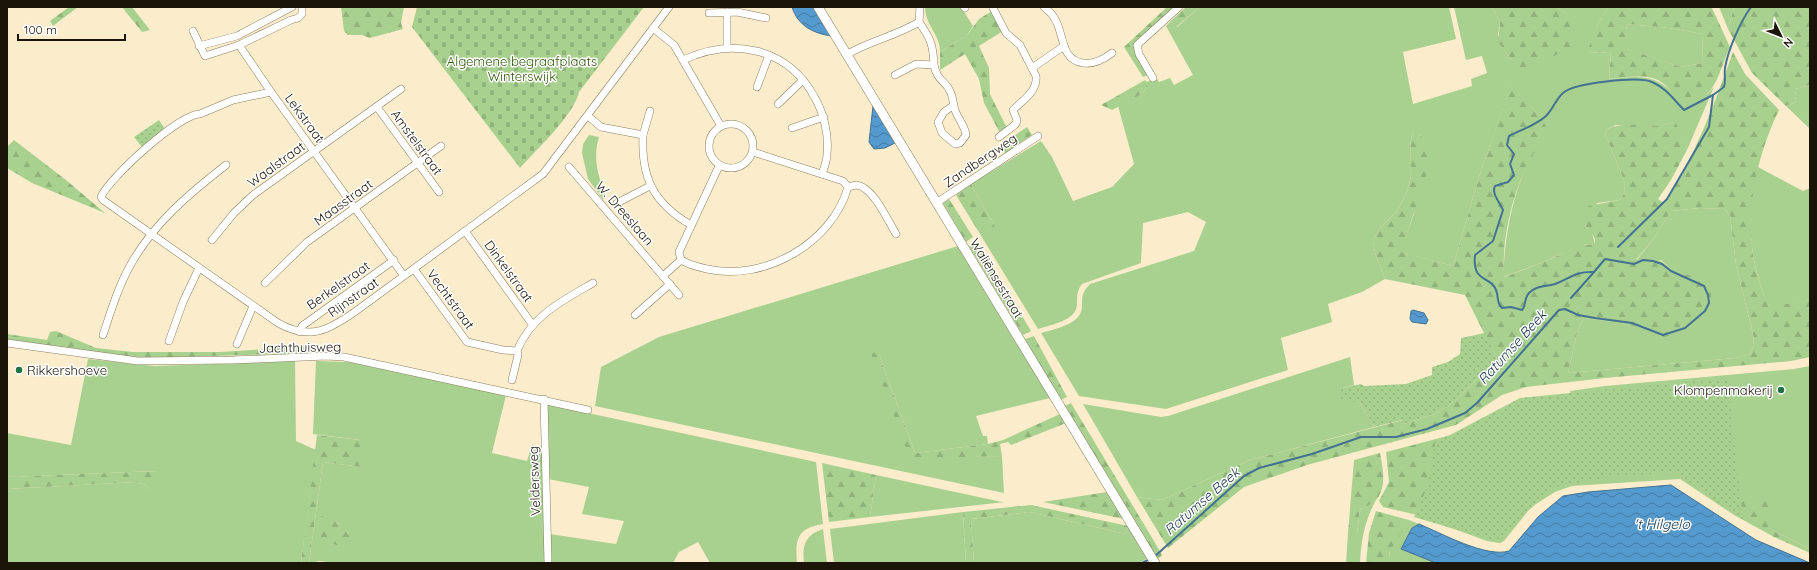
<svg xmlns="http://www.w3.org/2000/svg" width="1817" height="570" font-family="Quicksand,sans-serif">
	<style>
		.grass { fill: #a8d18f; fill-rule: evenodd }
		.forest { fill: url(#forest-firs); fill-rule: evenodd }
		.cemetery { fill: url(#cemetery-stones) }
		.park { fill: url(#park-dots) }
		.water { fill: url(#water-waves); stroke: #437293 }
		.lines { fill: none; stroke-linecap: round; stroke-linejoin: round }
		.stream { stroke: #437293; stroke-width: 2 }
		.minor-casing { stroke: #8b7e5e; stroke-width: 8 }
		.tertiary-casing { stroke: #8b7e5e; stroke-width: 10 }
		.minor { stroke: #fff; stroke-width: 7 }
		.tertiary { stroke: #fff; stroke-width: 9 }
		.poi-dot { fill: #207244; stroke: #fff; stroke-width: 1.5 }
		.labels { text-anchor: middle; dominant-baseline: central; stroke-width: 3; stroke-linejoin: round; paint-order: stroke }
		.park-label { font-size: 13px; fill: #2d5409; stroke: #fff }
		.street-label { font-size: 13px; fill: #1a1508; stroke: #fff }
		.poi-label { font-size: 13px; fill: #1a1508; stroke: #fff; text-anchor: start }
		.water-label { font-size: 14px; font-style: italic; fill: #16354b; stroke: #fff }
	</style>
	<defs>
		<pattern id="forest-firs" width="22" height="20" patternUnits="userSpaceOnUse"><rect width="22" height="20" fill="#a8d18f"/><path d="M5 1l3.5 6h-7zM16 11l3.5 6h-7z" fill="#90b37a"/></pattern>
		<pattern id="cemetery-stones" width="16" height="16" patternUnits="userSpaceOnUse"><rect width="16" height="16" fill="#a8d18f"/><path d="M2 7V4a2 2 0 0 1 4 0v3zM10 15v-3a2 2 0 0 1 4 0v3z" fill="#90b37a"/></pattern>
		<pattern id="park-dots" width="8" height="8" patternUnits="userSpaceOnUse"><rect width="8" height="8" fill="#a8d18f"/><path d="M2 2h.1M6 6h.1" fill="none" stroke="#90b37a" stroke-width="1.8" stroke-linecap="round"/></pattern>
		<pattern id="water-waves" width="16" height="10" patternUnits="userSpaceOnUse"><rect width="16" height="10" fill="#549acf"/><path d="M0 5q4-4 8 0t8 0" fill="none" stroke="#457ca6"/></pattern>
	</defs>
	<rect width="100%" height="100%" fill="#fbedcb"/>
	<!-- grass -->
	<g class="grass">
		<path d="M925 7H961L973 26 967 35 940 52C941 36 925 25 925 7Z"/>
		<path d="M1200 7H1449L1456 39 1403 52 1413 104 1472 86 1471 79 1487 73 1482 56 1466 60 1454 7H1492L1500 23 1498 35 1502 47 1512 60 1567 14 1556 7H1609L1597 25 1588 53 1611 52 1609 79C1635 77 1652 72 1672 92L1707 94 1714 87 1687 150C1682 140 1680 131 1673 122L1661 126 1616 125 1609 128 1605 132 1606 136 1624 180 1625 193 1619 200 1597 203 1585 226 1592 233 1595 244H1587L1556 256 1544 262 1503 277C1506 219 1516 180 1545 129L1537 113 1511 86 1480 174 1453 266 1400 252 1414 214 1421 135 1414 132C1408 137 1412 164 1411 174 1410 187 1403 203 1395 213 1388 221 1376 229 1374 240 1372 251 1381 268 1385 279L1362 292 1328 304 1332 322 1281 338 1288 370 1166 409 1079 396 1041 333C1052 330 1070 326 1078 317 1087 307 1076 297 1090 284L1194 251 1206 222 1188 212 1143 223 1141 263 1082 284C1077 290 1077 297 1077 305 1076 321 1050 325 1038 329L980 234 994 228V225L971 184 1041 141 1052 157 1073 201 1112 187 1134 164 1118 106 1140 95 1147 88V82L1156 77 1159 82 1170 78 1174 85 1193 75 1166 26 1171 21 1177 27Z"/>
		<path d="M1719 7H1734L1728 29Z"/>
		<path d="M1627 24 1669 28 1703 34 1702 63 1681 67 1623 48Z"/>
		<path d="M1810 85V129L1786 106 1796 102 1795 89Z"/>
		<path d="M589 135 599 137C593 157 597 174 605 192L603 200 588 179 582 153 583 144Z"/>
		<path d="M1758 167 1803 191 1810 188V300L1770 308C1749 266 1745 212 1758 167Z"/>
		<path d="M1700 208 1724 209 1730 215 1736 265 1753 334 1754 345 1750 354 1735 358 1568 373 1578 329 1584 318C1610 322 1636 322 1660 337L1700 280 1673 270 1661 260 1636 261 1655 237 1671 211Z"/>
		<path d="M958 246 1050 398 976 416 983 436H987L988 444 915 453 878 352 910 458 1002 456 1004 493 595 406 601 367 659 337Z"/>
		<path d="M1350 357 1354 385 1339 389 1360 403 1374 427 1250 460 1162 500 1137 497 1083 404 1161 417 1168 416Z"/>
		<path d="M88 359 155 366 295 361 296 441 316 450 301 563H7V489L137 482 146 485 150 492 157 471 7 477V433L71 445Z"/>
		<path d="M316 361 348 362 506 395 492 453 527 461 532 445 543 447 546 563H334L320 561 309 563 323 462 361 467V440L313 434ZM337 522 348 533 337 545 331 544Z"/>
		<path d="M1810 366V549L1774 531 1732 502 1734 515 1680 479 1572 486 1555 492 1536 504 1528 511 1504 541 1499 543 1487 541 1413 514 1416 509 1436 448V439L1573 401 1570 391 1605 386 1794 369Z"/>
		<path d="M546 404 816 462 823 524C797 528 795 540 797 563H710L698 542 679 552 673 563H550V534L616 544 624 521 582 514 589 487 548 479Z"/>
		<path d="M876 475 1002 502H1005L870 517Z"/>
		<path d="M1376 500C1365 520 1361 540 1360 563H1346L1348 533H1357L1360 510Z"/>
		<path d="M963 512 966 563H834L830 529Z"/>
		<path d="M1030 512 1126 534 1128 526 1148 558 1139 563H974L971 519Z"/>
		<path d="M1409 520 1419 524 1412 528 1401 549 1436 563H1391C1384 549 1401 531 1409 520Z"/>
		<path d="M823 529 827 563H804C802 545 805 535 823 529Z"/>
	</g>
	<!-- forest -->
	<g class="forest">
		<path d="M69 7H78L53 26 50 21Z"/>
		<path d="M122 7H132L150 30 142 32Z"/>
		<path d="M341 7H404L401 23 403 29 370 38 362 35H348L344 31Z"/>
		<path d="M1167 7H1178L1137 45 1150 74 1143 77 1124 47Z"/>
		<path d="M1186 7H1200L1176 27 1171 21Z"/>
		<path d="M1492 7H1556L1567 14 1574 24V41L1568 50 1513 73 1512 60 1498 42 1500 23Z"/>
		<path d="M1609 7 1712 8 1730 47C1718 72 1717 100 1684 104 1676 99 1671 90 1664 84 1649 72 1627 78 1609 79L1611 52 1587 53 1597 25ZM1627 24 1669 28 1703 34 1702 63 1681 67 1624 48Z"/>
		<path d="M1734 7H1810V85L1795 89 1796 102 1786 106 1752 73 1728 29Z"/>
		<path d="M992 11 1003 31 979 46 989 68 990 94 1007 128 1000 133 984 103 979 79 965 54 940 70V52L967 35 979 19Z"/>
		<path d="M1733 52 1745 74 1779 110C1750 170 1738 246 1770 307L1810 300V357L1791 361 1605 378 1526 387 1502 395 1456 425 1307 465 1244 487 1168 548 1137 497 1162 500 1250 460 1403 420 1404 424 1435 414 1455 401 1497 359 1465 295 1385 279C1381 268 1372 251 1374 240 1376 229 1388 221 1395 213 1403 203 1410 187 1411 174 1412 164 1408 137 1414 132H1417C1428 141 1431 153 1429 167L1401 252 1453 266 1480 174 1511 85 1537 113 1546 126C1543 139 1531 157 1525 170 1510 203 1502 241 1504 277L1544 262 1580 245 1595 244C1597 231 1579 227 1581 213L1588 206 1619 200 1625 193 1624 180 1606 136 1605 132C1612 121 1648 126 1661 126 1665 125 1669 123 1673 122L1677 125 1687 150 1671 180 1658 199 1664 203C1695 157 1714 105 1733 52ZM1700 208 1724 209 1730 215 1736 265 1753 334 1754 345 1750 354 1735 358 1568 373 1578 329 1584 318C1610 322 1636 322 1660 338 1667 336 1677 335 1684 332 1701 324 1721 303 1706 284 1699 276 1684 275 1675 270 1666 266 1660 257 1648 258 1644 258 1640 260 1636 260L1655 237 1671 211Z"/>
		<path d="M1145 80 1147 82V88L1140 95 1112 110 1101 105Z"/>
		<path d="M1027 127 1032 135 1005 153 1001 145Z"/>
		<path d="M14 140 66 180 105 213 32 183 7 168V147Z"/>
		<path d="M971 184 994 225 995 228 980 234 956 195Z"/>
		<path d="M949 199 973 237 966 242 943 203Z"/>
		<path d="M978 243 1031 331 1023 335 969 246Z"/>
		<path d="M56 331 96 348 133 352H220L312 346 315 353 139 358 7 341V334L47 340 50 332Z"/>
		<path d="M1034 336 1067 397 1061 400 1025 339Z"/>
		<path d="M878 352 915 453 988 444 1003 440 1060 414 1066 423 1011 445 1008 442 1000 444 1002 456 910 459 871 353Z"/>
		<path d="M1071 403 1154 541 1162 555 1157 560 1065 406Z"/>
		<path d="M317 435 361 440 363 441 361 467 323 462 309 563H301Z"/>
		<path d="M1436 439C1437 466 1429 491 1413 514L1383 507 1379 501 1389 482 1386 452Z"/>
		<path d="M1380 453C1383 469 1387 487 1376 500 1372 504 1364 507 1360 510L1357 533H1348L1354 460Z"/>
		<path d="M822 463 876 475 870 517 829 522Z"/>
		<path d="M158 471 150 493 146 485 137 482 7 489V477Z"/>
		<path d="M1107 492 1124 519 1043 502Z"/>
		<path d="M1769 500 1774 531 1810 549V553L1774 537 1734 515 1732 501Z"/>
		<path d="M1031 505 1128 526 1126 534 1030 512 971 519 974 563H966L963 512Z"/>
		<path d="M1376 511 1409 520 1389 553 1391 563H1366L1369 533Z"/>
		<path d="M321 516C333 519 348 527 350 540L342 546 331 544 320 545 317 541Z"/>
	</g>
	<!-- cemetery -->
	<path class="cemetery" d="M417 7H644L579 92C574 115 537 149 520 168L412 27Z"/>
	<!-- park -->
	<g class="park">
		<path d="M159 120 165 129 142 147 134 137Z"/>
		<path d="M1485 333 1497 359 1455 401 1435 414 1404 424 1402 420 1374 427 1360 403 1341 399 1338 389 1361 384 1364 386 1406 384 1432 375V367L1448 362 1460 354 1461 338Z"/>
		<path d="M1727 378 1743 520 1674 472 1611 477 1550 488 1515 524 1501 543 1414 517 1428 486 1435 443 1520 398Z"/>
	</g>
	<!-- water -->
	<g class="water">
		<path d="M792 7H813L831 36C813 33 798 26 792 7Z"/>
		<path d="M873 106 895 143 885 148 874 149 869 142Z"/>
		<path d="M1413 310 1424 313 1428 320 1426 324 1412 322 1410 319 1411 311Z"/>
		<path d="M1671 485 1756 540 1810 563H1436L1401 549 1412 528 1419 524C1441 533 1486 558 1509 551L1538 517 1563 496 1588 492Z"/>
	</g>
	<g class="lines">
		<!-- stream -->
		<g class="stream">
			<path d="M1618 247 1667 199 1709 127 1713 95"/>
			<path d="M1571 298 1594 272"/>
			<path d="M1154 557 1244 476 1259 468 1312 454 1361 437H1396L1427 429 1465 413 1477 403 1559 310 1565 309 1578 315 1595 318 1632 323 1663 335 1685 328 1705 311 1709 303 1708 295 1704 286 1671 271 1662 264 1653 261 1643 260 1634 264 1605 259 1594 272C1575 271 1571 278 1555 284 1545 287 1537 285 1529 293 1524 298 1526 306 1522 310L1511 307 1502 308C1496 302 1499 297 1496 290 1491 275 1472 284 1475 255L1493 241 1503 210C1500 203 1491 193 1495 186L1508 182 1514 175 1510 164 1514 154 1507 145 1509 136C1522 129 1535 126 1546 116 1553 109 1556 99 1563 93 1574 83 1638 76 1652 82 1666 88 1674 100 1684 110L1713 95 1724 87C1726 81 1724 75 1725 68 1728 50 1740 22 1751 7"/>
			<path d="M1142 563 1150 559"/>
		</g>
		<defs>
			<g id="minor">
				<path d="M964 7 965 8"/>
				<path d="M1044 7C1047 10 1051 12 1053 16 1065 31 1059 60 1083 63 1094 65 1104 59 1112 53"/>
				<path d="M993 8 1006 33 1020 45 1036 76C1038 91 1022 101 1013 110L1017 120 1016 124 999 137"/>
				<path d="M709 13 737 12 766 18"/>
				<path d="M653 28 674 45 721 126"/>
				<path d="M193 31 205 56 239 45 291 20 298 18 302 14V7"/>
				<path d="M239 45 271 92"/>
				<path d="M199 46 237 36 292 7"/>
				<path d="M727 47V12"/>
				<path d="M846 55C869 41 896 36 919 22L920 7"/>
				<path d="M683 60C732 37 788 47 815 98 824 114 829 135 827 154 827 161 824 168 822 174"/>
				<path d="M934 65C937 81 945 80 950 91 953 97 953 104 955 110 958 119 965 126 966 135L960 143 955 144 942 133 938 122 944 112 954 105"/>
				<path d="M1032 68 1064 46"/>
				<path d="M895 75 916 64 934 65C933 45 931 39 919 22"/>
				<path d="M1153 78 1139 54 1137 45 1179 7"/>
				<path d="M757 87 769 55"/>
				<path d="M778 104 803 80"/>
				<path d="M377 107 439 192"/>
				<path d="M588 116 601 127 643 135C641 177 653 203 691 225"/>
				<circle cx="731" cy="146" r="22"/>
				<path d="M792 128 824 117"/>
				<path d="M643 135 650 111"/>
				<path d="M569 167 679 295"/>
				<path d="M848 187C850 187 854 185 857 185 874 188 888 221 896 234"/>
				<path d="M617 203 650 186"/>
				<path d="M936 203 1038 136"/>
				<path d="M465 231 532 324"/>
				<path d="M212 240 234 213 253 195 401 89"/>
				<path d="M681 260 679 252 719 166"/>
				<path d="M414 269 467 342 503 350 517 351"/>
				<path d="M404 276 271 92 233 100 200 114C179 114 109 178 101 197L103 200 278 323C310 341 329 330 356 311L543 174 669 7"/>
				<path d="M663 276 681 260C689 265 698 267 707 269 763 282 832 244 848 187L843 181 753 152"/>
				<path d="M265 283 307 242 441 146"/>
				<path d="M635 315 670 284"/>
				<path d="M300 332 302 326 394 260"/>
				<path d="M103 335C111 311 118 287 131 264 154 223 190 193 226 165"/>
				<path d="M169 341 183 302 199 268"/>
				<path d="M7 343 138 361 234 360 326 356 344 357 588 410"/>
				<path d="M237 344 253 306"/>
				<path d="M512 380 518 355 517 351C531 316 562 301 593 283"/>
				<path d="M544 399 548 563"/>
			</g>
			<path id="tertiary" d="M818 7 1155 563"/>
		</defs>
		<!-- minor casing -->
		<use href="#minor" class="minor-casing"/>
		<!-- tertiary casing -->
		<use href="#tertiary" class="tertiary-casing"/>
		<!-- minor -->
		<use href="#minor" class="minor"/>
		<!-- tertiary -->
		<use href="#tertiary" class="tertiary"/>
	</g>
	<!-- markers -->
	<g class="poi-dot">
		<circle cx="19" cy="370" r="4"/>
		<circle cx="1781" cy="390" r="4"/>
	</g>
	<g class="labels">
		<!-- park labels -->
		<g class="park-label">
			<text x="522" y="61">Algemene begraafplaats<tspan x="522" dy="15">Winterswijk</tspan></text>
		</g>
		<!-- street labels -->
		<g class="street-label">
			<text transform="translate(305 118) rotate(54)">Lekstraat</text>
			<text transform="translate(417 142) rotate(54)">Amstelstraat</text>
			<text transform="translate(980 160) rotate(-34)">Zandbergweg</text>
			<text transform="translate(276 164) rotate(-36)">Waalstraat</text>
			<text transform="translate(343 202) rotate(-36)">Maasstraat</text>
			<text transform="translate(625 213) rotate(49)">W. Dreeslaan</text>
			<text transform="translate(509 271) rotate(54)">Dinkelstraat</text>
			<text transform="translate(997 278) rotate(59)">Waliënsestraat</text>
			<text transform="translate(338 285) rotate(-35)">Berkelstraat</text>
			<text transform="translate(353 297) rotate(-35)">Rijnstraat</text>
			<text transform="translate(451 299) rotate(54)">Vechtstraat</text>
			<text transform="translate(300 347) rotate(-1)">Jachthuisweg</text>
			<text transform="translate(534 481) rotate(-92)">Veldersweg</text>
		</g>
		<!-- poi labels -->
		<g class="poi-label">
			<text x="27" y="370">Rikkershoeve</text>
			<text x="1773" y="390" text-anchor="end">Klompenmakerij</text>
		</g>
		<!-- water labels -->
		<g class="water-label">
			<text transform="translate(1512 347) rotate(-48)">Ratumse Beek</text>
			<text transform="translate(1202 501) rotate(-41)">Ratumse Beek</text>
			<text x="1662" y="524">'t Hilgelo</text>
		</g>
	</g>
	<!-- border -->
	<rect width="1817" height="570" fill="none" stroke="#1a1508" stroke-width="16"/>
	<!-- north arrow -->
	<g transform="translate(1781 36) rotate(133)" stroke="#ffffff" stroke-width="3" paint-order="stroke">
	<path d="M0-3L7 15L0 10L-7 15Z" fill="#1a1508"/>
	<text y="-6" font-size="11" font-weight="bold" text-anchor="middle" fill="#1a1508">N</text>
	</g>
	<!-- scale -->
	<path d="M18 34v6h107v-6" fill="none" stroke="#1a1508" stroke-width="2"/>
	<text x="24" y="34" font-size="12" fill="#1a1508" stroke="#ffffff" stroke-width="3" paint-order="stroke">100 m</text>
</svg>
